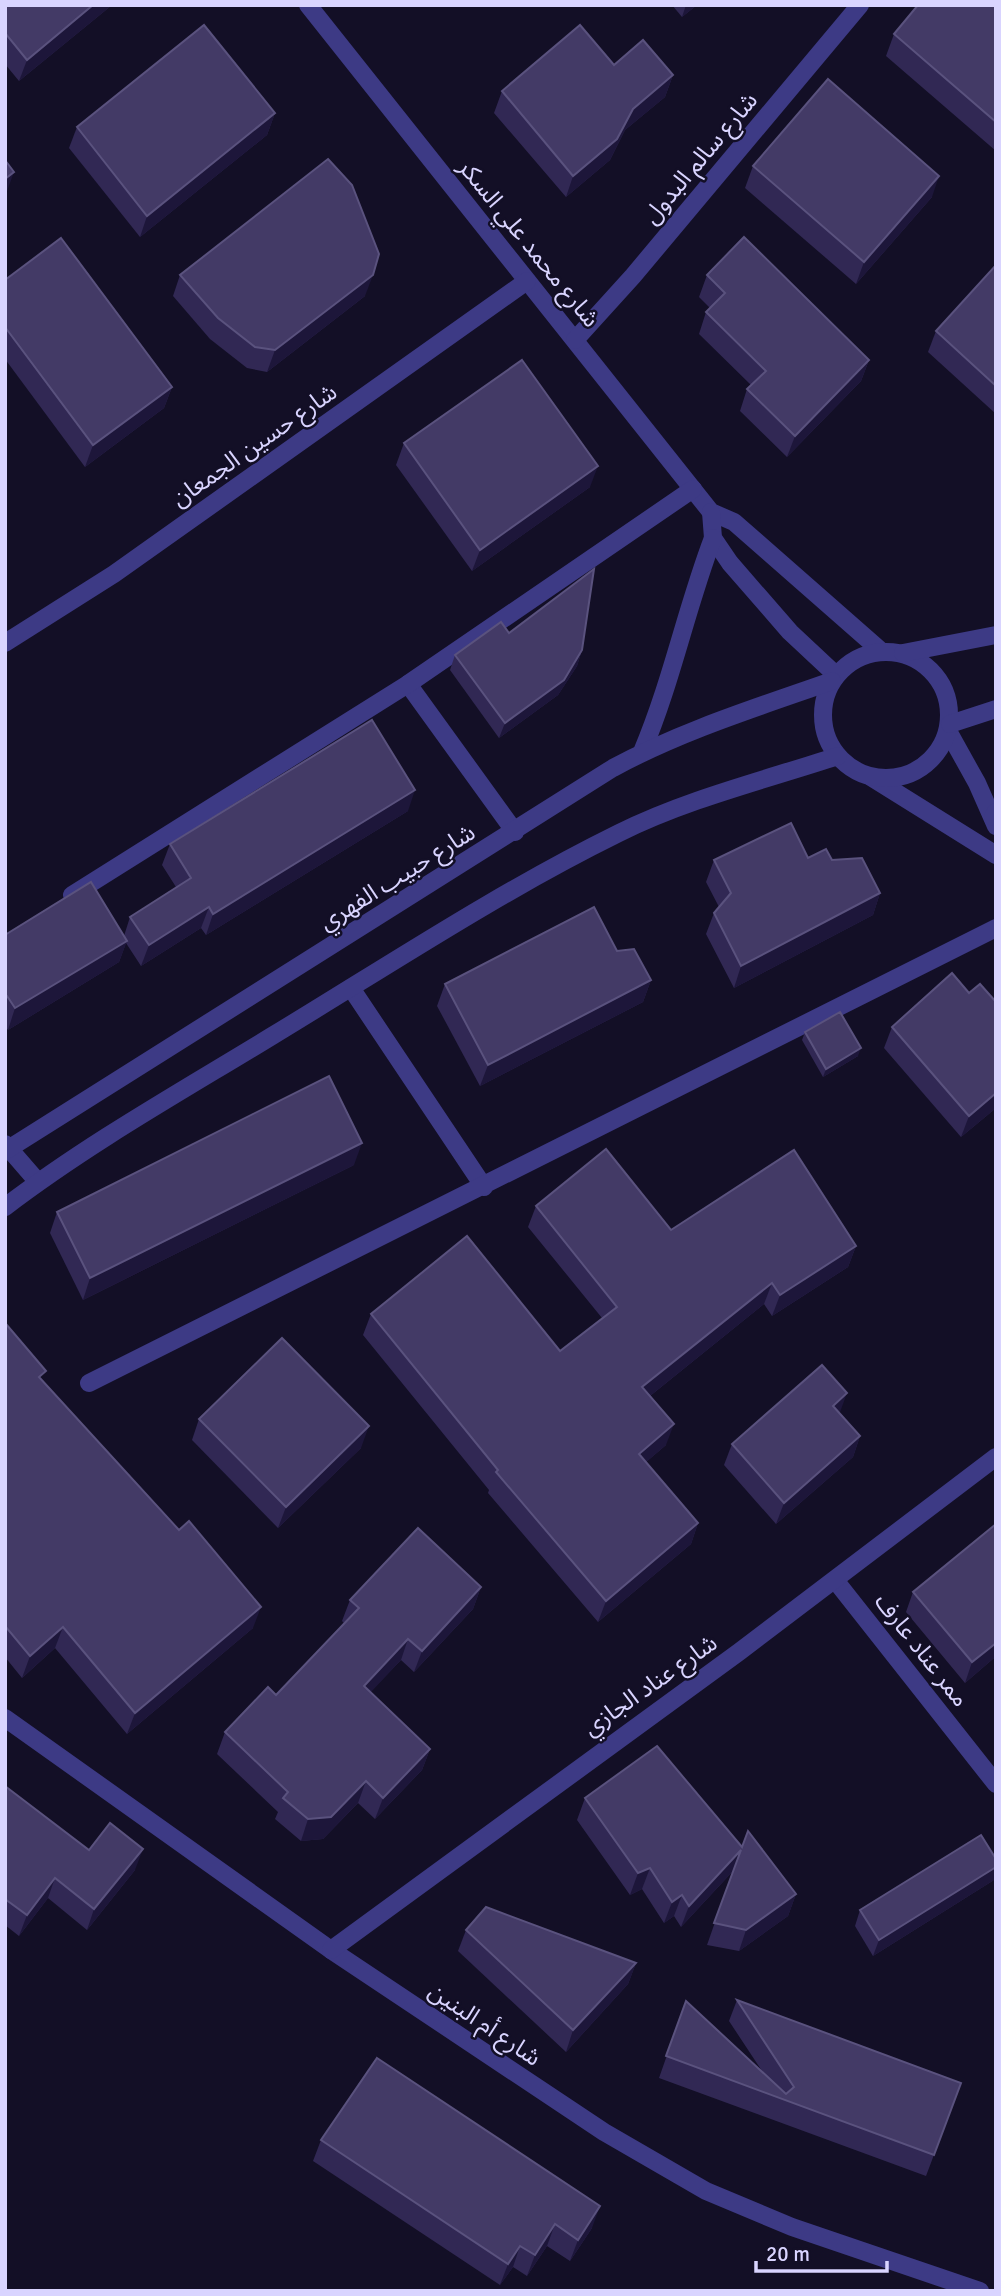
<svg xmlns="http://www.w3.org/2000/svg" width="1001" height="2296" font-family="Signika,'Noto Sans Arabic',sans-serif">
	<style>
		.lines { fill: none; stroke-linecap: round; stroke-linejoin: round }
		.minor { stroke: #3d3a85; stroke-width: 18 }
		.tertiary { stroke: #3d3a85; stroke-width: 18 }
		.wall { fill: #312854 }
		.shaded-wall { fill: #1d163a }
		.building { fill: #433a66; stroke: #5a527e; stroke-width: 2 }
		.labels { text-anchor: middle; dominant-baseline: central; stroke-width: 5; stroke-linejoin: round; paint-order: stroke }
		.street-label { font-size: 24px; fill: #d9d4ff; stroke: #130f26 }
	</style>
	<rect width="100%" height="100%" fill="#130f26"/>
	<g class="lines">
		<!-- minor -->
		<g class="minor">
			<path d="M308 5 711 512 734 522 881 651"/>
			<path d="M575 340 633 276 860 5"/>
			<path d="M711 512 713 538 730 563 790 632 836 675"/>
			<path d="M5 643 114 574 527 281"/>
			<path d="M408 684 515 832"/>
			<path d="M948 731 977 783 996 826"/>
			<path d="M871 777 996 855"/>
			<path d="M72 895 408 684 693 489"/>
			<path d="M351 988 484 1187"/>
			<path d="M89 1383 996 928"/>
			<path d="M835 1580 996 1784"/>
			<path d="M5 1718 331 1950 604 2132 706 2191 792 2227 980 2291"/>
			<path d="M331 1950 739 1652 996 1457"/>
		</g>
		<!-- tertiary -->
		<g class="tertiary">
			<circle cx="886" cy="715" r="63"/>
			<path d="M903 653 996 635"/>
			<path d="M950 724 996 709"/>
			<path d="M642 752C672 681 686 609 713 538"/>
			<path d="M993 817 996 812"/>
			<path d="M5 1144 38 1182"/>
			<path d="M5 1151 613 768C681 731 758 707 832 681"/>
			<path d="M5 1207C89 1143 182 1091 272 1036 386 967 499 892 619 833 687 799 765 780 838 756"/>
		</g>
	</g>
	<!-- wall -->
	<g class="wall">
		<path d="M5 5H112L19 81 5 64Z"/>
		<path d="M672 5H697L682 17Z"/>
		<path d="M996 5V151L886 56 894 34Z"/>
		<path d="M614 65 673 75 665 97 625 130 610 160 566 197 494 113 502 91Z"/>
		<path d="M275 113 267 135 140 237 69 148 77 127Z"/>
		<path d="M753 166 932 197 856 284 745 188Z"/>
		<path d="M996 265V414L928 352 936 331Z"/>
		<path d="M180 275 365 296 267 372 247 368 210 339 173 296Z"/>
		<path d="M707 275 869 360 861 381 787 457 740 411 747 389 751 385 699 334 706 312 710 308 699 297Z"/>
		<path d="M5 280 172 387 164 408 85 467 5 359Z"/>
		<path d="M404 443 590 487 472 571 396 465Z"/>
		<path d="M509 633 582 650 577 666 558 695 499 738 450 670 455 655Z"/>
		<path d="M408 811 206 935 201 928 141 966 126 943 119 962 8 1030 5 1026V935L124 936 130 917 176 887 162 865 170 844Z"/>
		<path d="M808 858 832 860 880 893 873 915 734 988 706 934 714 913 719 907 706 882 714 860Z"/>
		<path d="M617 951 651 980 643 1002 480 1086 437 1006 445 984Z"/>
		<path d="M892 1027 996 1108 961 1137 884 1048Z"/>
		<path d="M805 1032 858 1056 823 1077 802 1040Z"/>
		<path d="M354 1165 83 1300 50 1233 57 1212Z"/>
		<path d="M536 1206 671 1230 856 1246 848 1267 772 1316 764 1304 650 1396 666 1445 646 1462 698 1523 691 1544 598 1622 488 1493 489 1490 363 1335 371 1314 560 1351 602 1318 528 1227Z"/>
		<path d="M5 1325 42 1380 253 1628 127 1734 55 1648 22 1678 5 1657Z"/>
		<path d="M840 1413 860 1436 853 1457 776 1524 724 1465 732 1444Z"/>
		<path d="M199 1419 361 1448 278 1528 192 1440Z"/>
		<path d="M996 1524V1661L994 1658 965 1683 906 1612 913 1592Z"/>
		<path d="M481 1587 473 1609 414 1672 401 1660 370 1692 430 1749 422 1770 375 1819 358 1803 323 1839 301 1841 275 1819 278 1812 217 1754 225 1732 276 1695 345 1624 342 1621 350 1600Z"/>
		<path d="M5 1786 89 1850 135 1870 87 1930 48 1898 19 1936 5 1925Z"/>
		<path d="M585 1798 742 1847 796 1894 788 1916 739 1951 707 1945 733 1871 681 1927 674 1916 664 1923 642 1889 630 1895 577 1820Z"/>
		<path d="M994 1880 873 1956 855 1926 860 1910Z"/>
		<path d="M466 1930 636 1963 628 1984 566 2052 458 1951Z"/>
		<path d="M737 2000 961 2083 926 2176 659 2078 686 2001 762 2071 729 2021Z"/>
		<path d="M321 2140 592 2228 570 2261 547 2246 527 2276 513 2267 500 2285 313 2161Z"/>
	</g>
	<!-- shaded-wall -->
	<g class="shaded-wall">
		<path d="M93 5H112L19 81 27 60Z"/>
		<path d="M686 5H697L682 17Z"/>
		<path d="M673 75 665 97 625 130 610 160 566 197 573 176 633 109Z"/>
		<path d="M275 113 267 135 140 237 147 216Z"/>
		<path d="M14 172 6 194 5 195V179Z"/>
		<path d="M939 176 932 197 856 284 864 262Z"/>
		<path d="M373 275 365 296 267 372 275 350Z"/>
		<path d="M869 360 861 381 787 457 795 436Z"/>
		<path d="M172 387 164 408 85 467 93 445Z"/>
		<path d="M598 466 590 487 472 571 480 550Z"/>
		<path d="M582 650 577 666 558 695 499 738 505 723Z"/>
		<path d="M415 790 408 811 206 935 213 914Z"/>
		<path d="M880 893 873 915 734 988 741 966Z"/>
		<path d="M209 907 201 928 141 966 149 945Z"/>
		<path d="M127 941 119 962 8 1030 15 1008Z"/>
		<path d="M651 980 643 1002 480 1086 488 1065Z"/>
		<path d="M861 1048 858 1056 823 1077 826 1069Z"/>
		<path d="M996 1093V1108L961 1137 969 1116Z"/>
		<path d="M362 1143 354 1165 83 1300 90 1278Z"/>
		<path d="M856 1246 848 1267 772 1316 780 1295Z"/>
		<path d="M772 1283 764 1304 635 1408 642 1387Z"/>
		<path d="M847 1393 839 1415 833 1406Z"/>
		<path d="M674 1424 666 1445 631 1475 639 1454Z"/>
		<path d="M369 1426 361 1448 278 1528 286 1507Z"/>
		<path d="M860 1436 853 1457 776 1524 784 1503Z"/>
		<path d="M698 1523 691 1544 598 1622 606 1601Z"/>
		<path d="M481 1587 473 1609 414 1672 422 1651Z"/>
		<path d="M261 1607 253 1628 127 1734 135 1713Z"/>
		<path d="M63 1627 55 1648 22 1678 30 1656Z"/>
		<path d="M408 1639 401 1660 356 1708 364 1686Z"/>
		<path d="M996 1643V1654L994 1658 965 1683 972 1662Z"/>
		<path d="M430 1749 422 1770 375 1819 383 1798Z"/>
		<path d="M366 1781 358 1803 323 1839 301 1841 308 1819Z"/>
		<path d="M143 1849 135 1870 87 1930 94 1909Z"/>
		<path d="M741 1850 733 1871 681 1927 689 1906Z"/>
		<path d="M996 1867V1875L994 1880 873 1956 879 1940Z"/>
		<path d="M650 1868 642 1889 630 1895 638 1873Z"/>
		<path d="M55 1878 48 1898 19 1936 27 1915Z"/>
		<path d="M796 1894 788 1916 739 1951 746 1930Z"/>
		<path d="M682 1895 674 1916 664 1923 672 1902Z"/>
		<path d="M636 1963 628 1984 566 2052 573 2030Z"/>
		<path d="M600 2206 592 2228 570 2261 578 2240Z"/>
		<path d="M555 2224 547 2246 527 2276 535 2255Z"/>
		<path d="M520 2246 513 2267 500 2285 508 2264Z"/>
	</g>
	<!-- building -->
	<g class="building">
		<path d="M5 5H93L27 60 5 33Z"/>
		<path d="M918 5H996V122L894 34Z"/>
		<path d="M204 25 275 113 147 216 77 127Z"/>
		<path d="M580 25 614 65 643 40 673 75 633 109 617 139 573 176 502 91Z"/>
		<path d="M828 79 939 176 864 262 753 166Z"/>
		<path d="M328 159 352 185 379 254 373 275 275 350 255 347 218 318 180 275Z"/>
		<path d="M5 160 14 172 5 179Z"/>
		<path d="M744 237 869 360 795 436 747 389 766 371 706 312 725 293 707 275Z"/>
		<path d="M61 238 172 387 93 445 5 327V280Z"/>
		<path d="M996 265V386L936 331Z"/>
		<path d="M522 360 598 466 480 550 404 443Z"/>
		<path d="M594 569 582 650 564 680 505 723 455 655 501 622 509 633Z"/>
		<path d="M372 720 415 790 213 914 209 907 149 945 130 917 191 878 170 844Z"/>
		<path d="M791 823 808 858 826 849 832 860 862 858 880 893 741 966 714 913 731 893 714 860Z"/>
		<path d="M91 882 127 941 15 1008 7 996 5 997V935Z"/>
		<path d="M594 907 617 951 634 949 651 980 488 1065 445 984Z"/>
		<path d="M952 973 969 993 980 984 996 1002V1093L969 1116 892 1027Z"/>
		<path d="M840 1012 861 1048 826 1069 805 1032Z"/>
		<path d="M329 1076 362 1143 90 1278 57 1212Z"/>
		<path d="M606 1149 671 1230 794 1150 856 1246 780 1295 772 1283 642 1387 674 1424 639 1454 698 1523 606 1601 496 1472 498 1470 371 1314 467 1236 560 1351 617 1307 536 1206Z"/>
		<path d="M6 1324 46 1371 39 1377 179 1530 189 1521 261 1607 135 1713 63 1627 30 1656 5 1626V1325Z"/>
		<path d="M282 1338 369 1426 286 1507 199 1419Z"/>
		<path d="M822 1365 847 1393 833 1406 860 1436 784 1503 732 1444Z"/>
		<path d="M996 1524V1643L972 1662 913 1592Z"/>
		<path d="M418 1528 481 1587 422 1651 408 1639 364 1686 430 1749 383 1798 366 1781 331 1817 308 1819 283 1798 288 1792 225 1732 268 1687 276 1695 359 1608 350 1600Z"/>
		<path d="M657 1746 742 1847 748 1831 796 1894 746 1930 714 1923 741 1850 689 1906 682 1895 672 1902 650 1868 638 1873 585 1798Z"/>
		<path d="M5 1786 89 1850 110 1823 143 1849 94 1909 55 1878 27 1915 5 1899Z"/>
		<path d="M981 1835 996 1859V1867L879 1940 860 1910Z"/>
		<path d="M486 1907 636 1963 573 2030 466 1930Z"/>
		<path d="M737 2000 961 2083 934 2155 666 2056 686 2001 786 2094 794 2087Z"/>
		<path d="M377 2058 600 2206 578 2240 555 2224 535 2255 520 2246 508 2264 321 2140Z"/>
	</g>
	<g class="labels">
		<!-- street labels -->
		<g class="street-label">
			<text transform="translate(700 158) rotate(-50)">شارع سالم البدول</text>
			<text transform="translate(529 243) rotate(51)">شارع محمد علي السكر</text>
			<text transform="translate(254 445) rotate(-35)">شارع حسين الجمعان</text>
			<text transform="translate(397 877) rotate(-32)">شارع حبيب الفهري</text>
			<text transform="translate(922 1650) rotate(52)">ممر عناد عارف</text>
			<text transform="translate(650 1685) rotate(-35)">شارع عناد الجازي</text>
			<text transform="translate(485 2024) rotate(34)">شارع أم البنين</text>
		</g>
	</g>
	<!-- border -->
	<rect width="1001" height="2296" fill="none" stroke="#d9d4ff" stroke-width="14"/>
	<!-- scale -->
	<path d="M756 2261v10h131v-10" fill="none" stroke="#d9d4ff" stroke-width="3.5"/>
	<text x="766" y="2261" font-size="21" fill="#d9d4ff" stroke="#130f26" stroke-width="5" paint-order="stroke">20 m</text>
</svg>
